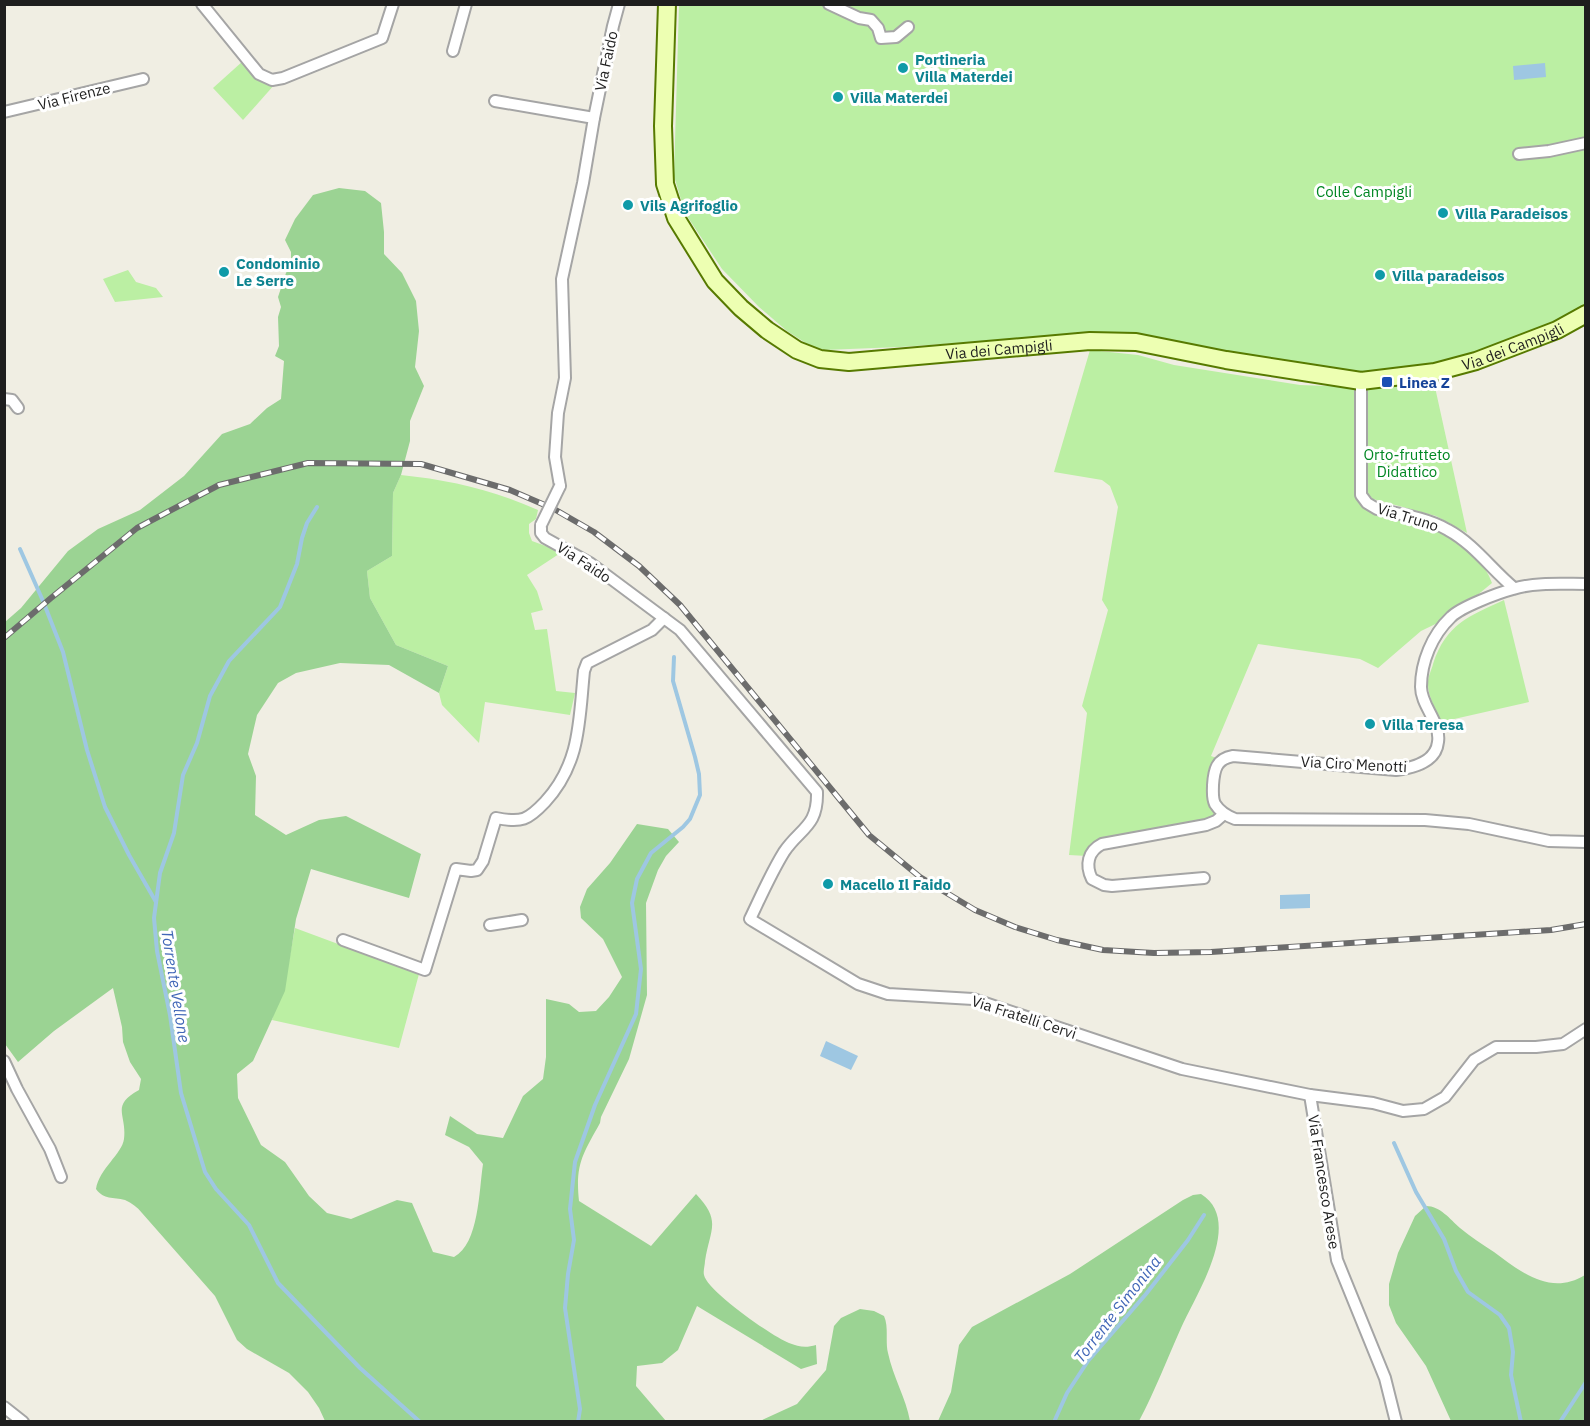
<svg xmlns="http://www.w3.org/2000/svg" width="1590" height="1426" font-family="'IBM Plex Sans',sans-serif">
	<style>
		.grass { fill: #bbefa3 }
		.forest { fill: #9bd393 }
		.water { fill: #9ec7e2 }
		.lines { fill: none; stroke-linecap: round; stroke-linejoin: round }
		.stream { stroke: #9ec7e2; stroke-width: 4 }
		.street-casing { stroke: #a5a5a5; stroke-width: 14 }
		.secondary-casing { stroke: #577a00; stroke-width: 20 }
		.street { stroke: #fff; stroke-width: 10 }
		.secondary { stroke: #edffb2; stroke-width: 16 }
		.rail-casing { stroke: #6c6c6c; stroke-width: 6 }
		.rail { stroke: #fff; stroke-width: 4; stroke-dasharray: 11; stroke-linecap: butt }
		.street-bridge-casing { stroke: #a5a5a5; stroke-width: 14; stroke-linecap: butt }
		.street-bridge { stroke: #fff; stroke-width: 10 }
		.culture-dot { fill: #0f9aa8; stroke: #fff; stroke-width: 2 }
		.transit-dot { fill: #1a4fb4; stroke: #fff; stroke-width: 2 }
		.labels { text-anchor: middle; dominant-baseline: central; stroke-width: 6; stroke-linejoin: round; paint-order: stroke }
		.culture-label { font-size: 15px; font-weight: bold; fill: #0d838f; stroke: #fff; text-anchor: start }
		.street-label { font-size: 15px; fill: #1e1e1e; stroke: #fff }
		.park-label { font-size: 15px; fill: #008723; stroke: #fff }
		.transit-label { font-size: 15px; font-weight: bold; fill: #164399; stroke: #fff; text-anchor: start }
		.water-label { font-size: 16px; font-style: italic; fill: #4167b7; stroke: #fff }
	</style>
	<rect width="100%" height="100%" fill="#f0eee3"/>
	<!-- grass -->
	<g class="grass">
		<path d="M679 5H1585V309L1474 357 1357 379 1088 334 900 347 824 350 812 347 787 331 759 307 722 269 685 213 674 176Z"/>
		<path d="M243 61 275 84 243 120 213 88Z"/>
		<path d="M128 270 136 282 156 288 163 297 115 302 103 279Z"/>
		<path d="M1090 350 1138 355 1174 365 1300 385 1356 387 1358 499C1401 516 1476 535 1492 583L1452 616 1421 631 1378 668 1360 659 1258 644 1211 756 1222 760 1213 796 1224 814 1216 821 1102 844 1087 856 1069 855 1087 713 1082 706 1108 610 1102 600 1118 507 1110 486 1102 480 1054 472Z"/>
		<path d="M1433 378 1467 533 1436 516 1373 499 1364 490 1362 386Z"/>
		<path d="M401 475C450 480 493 490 538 510L536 519 529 524V533L532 541 562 552 527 575 537 591 543 610 531 613 535 630 547 629 556 691 575 693 570 715 485 702 479 743 442 705 439 693 448 666 396 645 370 598 367 571 392 556 393 493Z"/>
		<path d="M1504 600 1529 702 1441 722C1436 710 1427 695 1428 682 1428 676 1432 669 1433 664 1446 624 1469 616 1504 600Z"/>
		<path d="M295 928 419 974 399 1048 272 1020 288 966Z"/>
	</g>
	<!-- forest -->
	<g class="forest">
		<path d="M339 188 365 191 381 203 384 232V254L402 273 416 301 419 331 415 367 424 386 410 421V441L401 475 393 493 392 556 367 571 370 598 396 645 448 666 439 693 389 665 340 663 296 673 278 683 257 715 248 754 256 776 255 815 286 835 319 820 346 816 421 854 409 898 311 869 296 919 285 991 253 1061 237 1074 238 1098 261 1145 285 1162 309 1196 327 1213 351 1219 397 1200 412 1203 433 1252 454 1257C479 1244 479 1190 483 1164L469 1147 445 1135 450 1116 477 1134 503 1138 523 1096 543 1079 546 1057V999L569 1004 579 1012 596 1011 609 997 622 977 603 939 581 918 580 907 587 889 610 863 637 824 668 829 679 842 666 856 658 870 646 903 647 995 629 1059 601 1117 600 1123C583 1154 575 1164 579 1201L651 1246 696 1194C722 1221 710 1229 705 1261 705 1265 703 1271 704 1275 707 1291 773 1337 789 1343 799 1347 806 1348 816 1345L817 1364 801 1369 697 1306 678 1350 662 1363 637 1366 636 1386 666 1421H325L319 1408 308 1392 289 1373 247 1349 237 1340 215 1296 142 1213C137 1207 132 1203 125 1200 113 1197 104 1200 96 1189 99 1169 122 1154 124 1139 127 1114 110 1106 139 1090L141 1079 130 1062 123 1042 122 1027 113 988 54 1031 18 1062 5 1044V622L21 608 68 551 98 529 140 510 184 476 222 434 250 424 267 408 281 399 284 361 275 356 279 346 278 317 281 307 278 297 286 273 291 263V252L285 240 295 219 313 195Z"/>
		<path d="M1201 1194C1245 1221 1195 1296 1181 1328 1167 1359 1155 1391 1139 1421H938L951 1392 959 1345 972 1327 1070 1274 1183 1200 1193 1195Z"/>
		<path d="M1426 1206C1440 1206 1450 1219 1460 1228 1471 1237 1482 1244 1494 1252 1522 1273 1551 1296 1585 1275V1421H1451L1426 1366 1396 1323 1389 1305V1284L1398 1253 1415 1216Z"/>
		<path d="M860 1309 874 1311 884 1316C889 1327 885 1341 888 1353 893 1377 906 1398 910 1421H760L797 1404 826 1370 834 1326 841 1318Z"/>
	</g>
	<!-- water -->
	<g class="water">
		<path d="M1545 63 1546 77 1514 80 1513 66Z"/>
		<path d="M1310 894V908L1280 909V895Z"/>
		<path d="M826 1041 858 1056 851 1070 820 1056Z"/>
	</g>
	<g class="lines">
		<!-- stream -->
		<g class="stream">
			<path d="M317 507 307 523 302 538 297 564 280 607 229 661 210 696 197 743 183 775 174 833 160 873 154 918 157 951 170 1015 181 1093 205 1172 216 1189 249 1225 278 1283 360 1368 420 1422"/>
			<path d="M20 549 43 601 63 652 87 750 105 807 129 855 156 902"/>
			<path d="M1394 1143 1416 1192 1444 1239 1456 1271 1468 1292 1500 1315 1509 1328 1513 1352 1511 1375 1521 1422"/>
			<path d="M578 1422 580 1409 565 1308 568 1274 574 1240 570 1209 575 1162 595 1105 636 1014 641 969 632 903 637 879 651 853 683 827 690 819 700 795 699 774 695 757 673 681 674 657"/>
			<path d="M1054 1422 1067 1393 1088 1361 1146 1294 1188 1240 1204 1215"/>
			<path d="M1560 1422 1586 1382"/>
		</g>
		<defs>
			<g id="street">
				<path d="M202 4 259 74 272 80 283 78 382 38 393 4"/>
				<path d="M829 4 859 18 871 20 878 28 881 38 896 37 908 27"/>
				<path d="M453 51 466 4"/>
				<path d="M495 101 594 118"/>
				<path d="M4 112 143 79"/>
				<path d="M1519 154 1549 151 1586 143"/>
				<path d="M1361 381V495L1367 503 1377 509C1400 514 1428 518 1448 530 1474 544 1492 570 1514 588"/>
				<path d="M4 399 12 400 18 408"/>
				<path d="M560 486 555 457 558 413 565 378 562 279 583 183 594 118 613 26 619 4"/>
				<path d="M541 525V533L545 538 590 563 680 630 817 792C818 827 800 828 784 852 771 873 761 896 750 919L753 921 858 984 888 994 973 999 1182 1069 1310 1095"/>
				<path d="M1586 584C1562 584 1535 582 1513 589 1498 593 1461 607 1451 617 1432 635 1421 662 1421 687 1421 706 1441 722 1438 742 1436 762 1412 768 1396 770L1233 756C1216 759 1214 770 1213 785 1213 791 1212 798 1215 804 1220 812 1227 816 1235 819L1425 820 1469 824 1549 841 1586 842"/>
				<path d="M1204 878 1112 886 1104 885 1092 879C1085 865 1088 851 1102 844L1206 825 1216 821 1224 814"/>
				<path d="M490 925 522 920"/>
				<path d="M343 940 425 970 456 869 471 871 477 870 483 861 496 818C522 823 528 820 545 802 581 763 579 720 584 671L587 663 652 630 664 618"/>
				<path d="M4 1061 17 1089 50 1149 61 1177"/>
				<path d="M4 1407 23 1422"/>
				<path d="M1396 1422 1385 1378 1337 1260 1310 1095 1373 1103 1403 1111 1424 1109 1445 1097 1474 1060 1496 1047H1536L1563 1044 1586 1029"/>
			</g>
			<g id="secondary">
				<path id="s1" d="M667 4 663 126 665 184 676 218 715 281 741 308 767 330 797 350 820 359 849 362 1090 341 1136 342 1226 360 1361 381 1435 372 1476 361 1557 330 1586 314"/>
			</g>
		</defs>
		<!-- street casing -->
		<use href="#street" class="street-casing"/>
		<!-- secondary casing -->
		<use href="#secondary" class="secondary-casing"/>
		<!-- street -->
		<use href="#street" class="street"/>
		<!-- secondary -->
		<use href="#secondary" class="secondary"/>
		<defs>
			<path id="rail" d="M4 638 51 598 137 528 219 485 308 463 421 464 510 490 554 509 594 532 639 566 680 605 869 835 920 877 975 910 1015 927 1057 940 1103 950 1154 953 1211 952 1551 930 1586 924"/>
		</defs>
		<!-- rail casing -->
		<use href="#rail" class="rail-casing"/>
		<!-- rail -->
		<use href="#rail" class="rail"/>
		<defs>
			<path id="street-bridge" d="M541 525 560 486"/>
		</defs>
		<!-- street-bridge casing -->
		<use href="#street-bridge" class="street-bridge-casing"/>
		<!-- street-bridge -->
		<use href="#street-bridge" class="street-bridge"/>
	</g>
	<!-- markers -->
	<g class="culture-dot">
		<circle cx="903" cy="68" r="6"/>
		<circle cx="838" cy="97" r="6"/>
		<circle cx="628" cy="205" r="6"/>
		<circle cx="1443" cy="213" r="6"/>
		<circle cx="224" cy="272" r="6"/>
		<circle cx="1380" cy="275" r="6"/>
		<circle cx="1370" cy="724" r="6"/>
		<circle cx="828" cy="884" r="6"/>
	</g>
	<rect class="transit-dot" x="1381" y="376" width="12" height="12" rx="3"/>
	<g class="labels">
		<!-- culture labels -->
		<g class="culture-label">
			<text x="915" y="59">Portineria<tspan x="915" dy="17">Villa Materdei</tspan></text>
			<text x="850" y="97">Villa Materdei</text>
			<text x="640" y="205">Vils Agrifoglio</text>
			<text x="1455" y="213">Villa Paradeisos</text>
			<text x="236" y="263">Condominio<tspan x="236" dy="17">Le Serre</tspan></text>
			<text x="1392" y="275">Villa paradeisos</text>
			<text x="1382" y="724">Villa Teresa</text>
			<text x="840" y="884">Macello Il Faido</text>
		</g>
		<!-- street labels -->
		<g class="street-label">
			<text transform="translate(606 61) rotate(-78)">Via Faido</text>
			<text transform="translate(74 96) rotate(-14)">Via Firenze</text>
			<text stroke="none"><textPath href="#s1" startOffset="1124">Via dei Campigli</textPath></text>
			<text stroke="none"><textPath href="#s1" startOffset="602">Via dei Campigli</textPath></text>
			<text transform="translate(1408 517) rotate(17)">Via Truno</text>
			<text transform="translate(584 562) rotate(33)">Via Faido</text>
			<text transform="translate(1354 764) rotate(3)">Via Ciro Menotti</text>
			<text transform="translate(1024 1017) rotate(18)">Via Fratelli Cervi</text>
			<text transform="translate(1324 1182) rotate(81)">Via Francesco Arese</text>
		</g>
		<!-- park labels -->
		<g class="park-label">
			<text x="1364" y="191">Colle Campigli</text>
			<text x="1407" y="454">Orto-frutteto<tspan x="1407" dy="17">Didattico</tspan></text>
		</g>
		<!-- transit labels -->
		<g class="transit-label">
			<text x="1399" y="382">Linea Z</text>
		</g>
		<!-- water labels -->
		<g class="water-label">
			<text transform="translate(176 986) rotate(81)">Torrente Vellone</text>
			<text transform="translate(1117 1309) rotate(-52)">Torrente Simonina</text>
		</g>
	</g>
	<!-- border -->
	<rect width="1590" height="1426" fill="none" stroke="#1e1e1e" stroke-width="12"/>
</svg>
